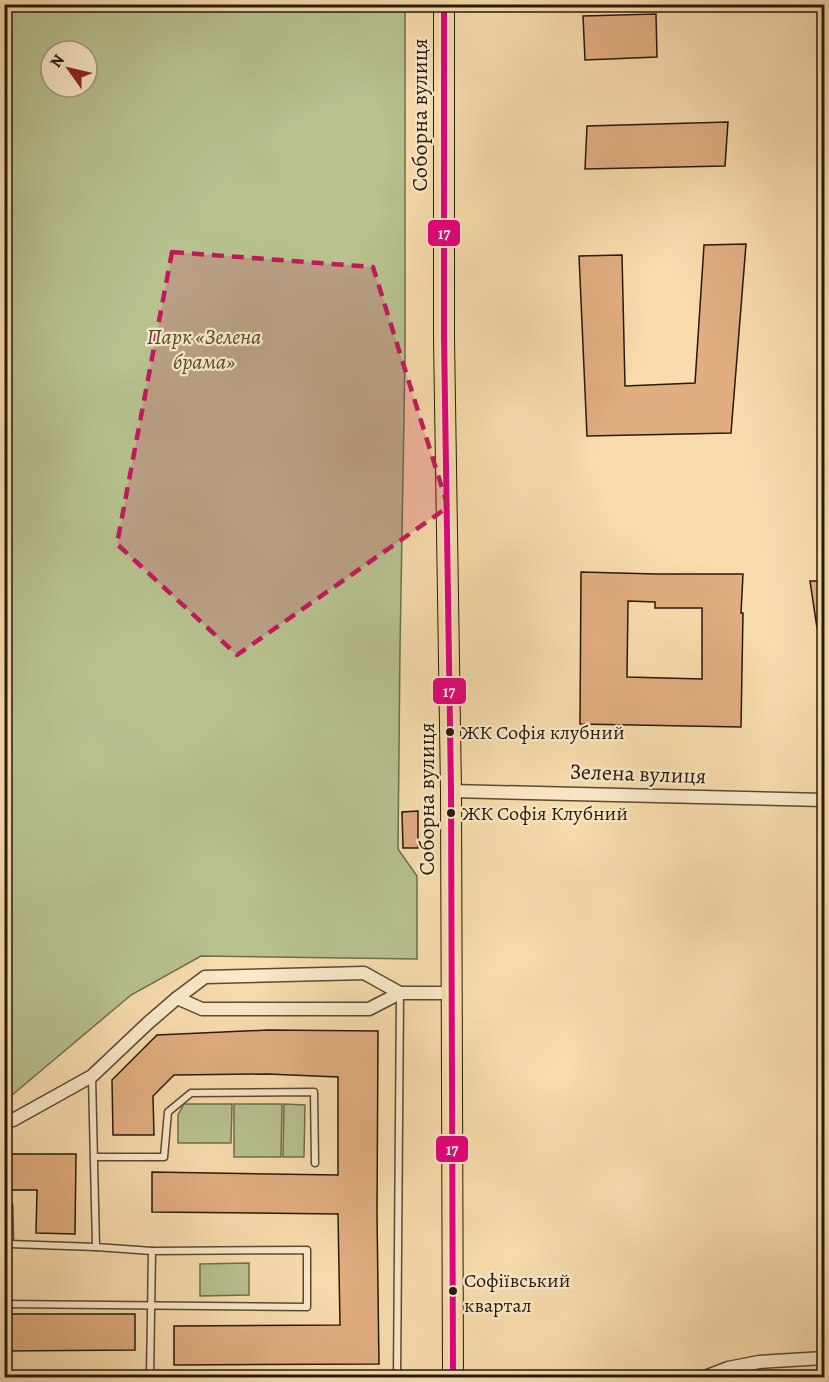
<svg xmlns="http://www.w3.org/2000/svg" width="829" height="1382" font-family="Alegreya,serif">
	<style>
		.green { fill: #b7c28f; stroke: #6e6e4d; stroke-width: 1.5; fill-rule: evenodd }
		.building { fill: #e2ad80; stroke: #261a0b; stroke-width: 1.5; fill-rule: evenodd }
		.lines { fill: none; stroke-linecap: round; stroke-linejoin: round }
		.service-casing { stroke: #5a4a33; stroke-width: 9 }
		.minor-casing { stroke: #5a4a33; stroke-width: 15 }
		.primary-casing { stroke: #261a0b; stroke-width: 22 }
		.service { stroke: #fae8c9; stroke-width: 6 }
		.minor { stroke: #fae8c9; stroke-width: 12 }
		.primary { stroke: #f8dcac; stroke-width: 20 }
		.bus-1-casing { stroke: #fae8c9; stroke-width: 10 }
		.bus-1 { stroke: #e5007d; stroke-width: 6 }
		.marked { fill: #c2185b; fill-opacity: 0.2; stroke: #c2185b; stroke-width: 4.5; stroke-dasharray: 12 8; stroke-linejoin: round }
		.bus-dot { fill: #261a0b; stroke: #fae8c9; stroke-width: 2 }
		.labels { text-anchor: middle; dominant-baseline: central; stroke-width: 4.5; stroke-linejoin: round; paint-order: stroke }
		.bus-label { font-size: 20px; fill: #261a0b; stroke: #fae8c9; text-anchor: start }
		.street-label { font-size: 22px; fill: #261a0b; stroke: #fae8c9 }
		.park-label { font-size: 22px; font-style: italic; fill: #524c33; stroke: #fae8c9 }
		.line-badge { stroke: #fae8c9; stroke-width: 2 }
		.badge-label { font-size: 16px; text-anchor: middle; font-weight: bold; fill: #fff }
	</style>
	<rect width="100%" height="100%" fill="#f8dcac"/>
	<filter id="stains"><feTurbulence type="fractalNoise" baseFrequency=".00333" numOctaves="4"/><feColorMatrix values="0 0 0 0 .2 0 0 0 0 .09 0 0 0 0 .02 0 0 0 .5 -.17"/></filter>
	<radialGradient id="worn" r=".72"><stop offset=".6" stop-color="#630" stop-opacity="0"/><stop offset="1" stop-color="#630" stop-opacity=".3"/></radialGradient>
	<!-- green -->
	<g class="green">
		<path d="M5 4 405 5V358L400 649 398 849 417 876V959L201 956 131 995 5 1101ZM51 51H87V87H51Z"/>
		<path d="M184 1104H232L231 1143H178V1115Z"/>
		<path d="M234 1104H282L281 1157H234Z"/>
		<path d="M284 1104 305 1105 304 1157H283Z"/>
		<path d="M249 1263V1295L200 1296V1264Z"/>
	</g>
	<!-- building -->
	<g class="building">
		<path d="M656 14 657 57 585 60 583 16Z"/>
		<path d="M728 122 725 166 585 169 587 126Z"/>
		<path d="M746 244 731 433 587 436 579 256 622 255 625 386 695 383 704 245Z"/>
		<path d="M581 572 656 574H743L741 613H743L741 727 580 724ZM628 601 655 602V608H702V679L627 677Z"/>
		<path d="M810 581H825V627L817 628Z"/>
		<path d="M418 811V848H403L402 812Z"/>
		<path d="M268 1030 378 1031 377 1214 379 1364 174 1365V1326L340 1325 338 1214 152 1212V1172L338 1175V1077L267 1074 174 1075 153 1096 154 1135H113L112 1080 157 1035Z"/>
		<path d="M4 1154H76L75 1234 36 1233 37 1190H4Z"/>
		<path d="M4 1314H135V1350L4 1351Z"/>
	</g>
	<g class="lines">
		<defs>
			<g id="service">
				<path d="M94 1157H164L168 1112 191 1093 314 1092 315 1163"/>
				<path d="M4 1205H9L10 1244 96 1247"/>
				<path d="M4 1304 307 1307V1250L152 1251 96 1247 92 1077"/>
				<path d="M150 1378 152 1251"/>
				<path d="M397 1378 400 994"/>
			</g>
			<g id="minor">
				<path d="M451 791 824 800"/>
				<path d="M177 998 202 1009H369L400 993H452"/>
				<path d="M4 1120H13L92 1076 148 1023 177 998 205 977 364 973 400 993"/>
				<path d="M702 1378 728 1368 759 1362 824 1358"/>
			</g>
			<path id="primary" d="M444 4V337L451 791 453 1378"/>
		</defs>
		<!-- service casing -->
		<use href="#service" class="service-casing"/>
		<!-- minor casing -->
		<use href="#minor" class="minor-casing"/>
		<!-- primary casing -->
		<use href="#primary" class="primary-casing"/>
		<!-- service -->
		<use href="#service" class="service"/>
		<!-- minor -->
		<use href="#minor" class="minor"/>
		<!-- primary -->
		<use href="#primary" class="primary"/>
		<defs>
			<path id="bus-1" d="M444 4V337L451 791 453 1378"/>
		</defs>
		<!-- bus-1 casing -->
		<use href="#bus-1" class="bus-1-casing"/>
		<!-- bus-1 -->
		<use href="#bus-1" class="bus-1"/>
	</g>
	<!-- marked area -->
	<path class="marked" d="M172 252 373 267 448 507 237 655 117 544Z"/>
	<!-- markers -->
	<g class="bus-dot">
		<circle cx="450" cy="732" r="5"/>
		<circle cx="451" cy="813" r="5"/>
		<circle cx="453" cy="1291" r="5"/>
	</g>
	<g class="labels">
		<!-- bus labels -->
		<g class="bus-label">
			<text x="461" y="732">ЖК Софія клубний</text>
			<text x="462" y="813">ЖК Софія Клубний</text>
			<text x="464" y="1280">Софіївський<tspan x="464" dy="25">квартал</tspan></text>
		</g>
		<!-- street labels -->
		<g class="street-label">
			<text transform="translate(420 115) rotate(-90)">Соборна вулиця</text>
			<text transform="translate(638 774) rotate(2)">Зелена вулиця</text>
			<text transform="translate(427 799) rotate(-90)">Соборна вулиця</text>
		</g>
		<!-- park labels -->
		<g class="park-label">
			<text x="204" y="337">Парк «Зелена<tspan x="204" dy="25">брама»</tspan></text>
		</g>
	</g>
	<g class="line-badge">
		<rect x="427" y="219" width="34" height="28" rx="6" fill="#e5007d"/>
		<rect x="432" y="677" width="35" height="28" rx="6" fill="#e5007d"/>
		<rect x="435" y="1135" width="34" height="28" rx="6" fill="#e5007d"/>
	</g>
	<g class="badge-label">
		<text x="444" y="239">17</text>
		<text x="449" y="697">17</text>
		<text x="452" y="1155">17</text>
	</g>
	<!-- margin -->
	<rect width="829" height="1382" fill="none" stroke="#f8dcac" stroke-width="24"/>
	<rect x="6" y="6" width="817" height="1370" fill="none" stroke="#261a0b" stroke-width="3"/>
	<rect x="12" y="12" width="805" height="1358" fill="none" stroke="#261a0b" stroke-width="1.5"/>
	<!-- north arrow -->
	<g transform="translate(69 69) rotate(304)"><circle r="28" fill="#fae8c9" stroke="#a5967d" stroke-width="1.5"/>
	<path d="M0-4.5L10 22L0 15L-10 22Z" fill="#8f2418"/>
	<text y="-9" font-size="16" font-weight="bold" text-anchor="middle" fill="#261a0b">N</text>
	</g>
	<rect width="100%" height="100%" filter="url(#stains)"/>
	<rect width="100%" height="100%" fill="url(#worn)"/>
</svg>
